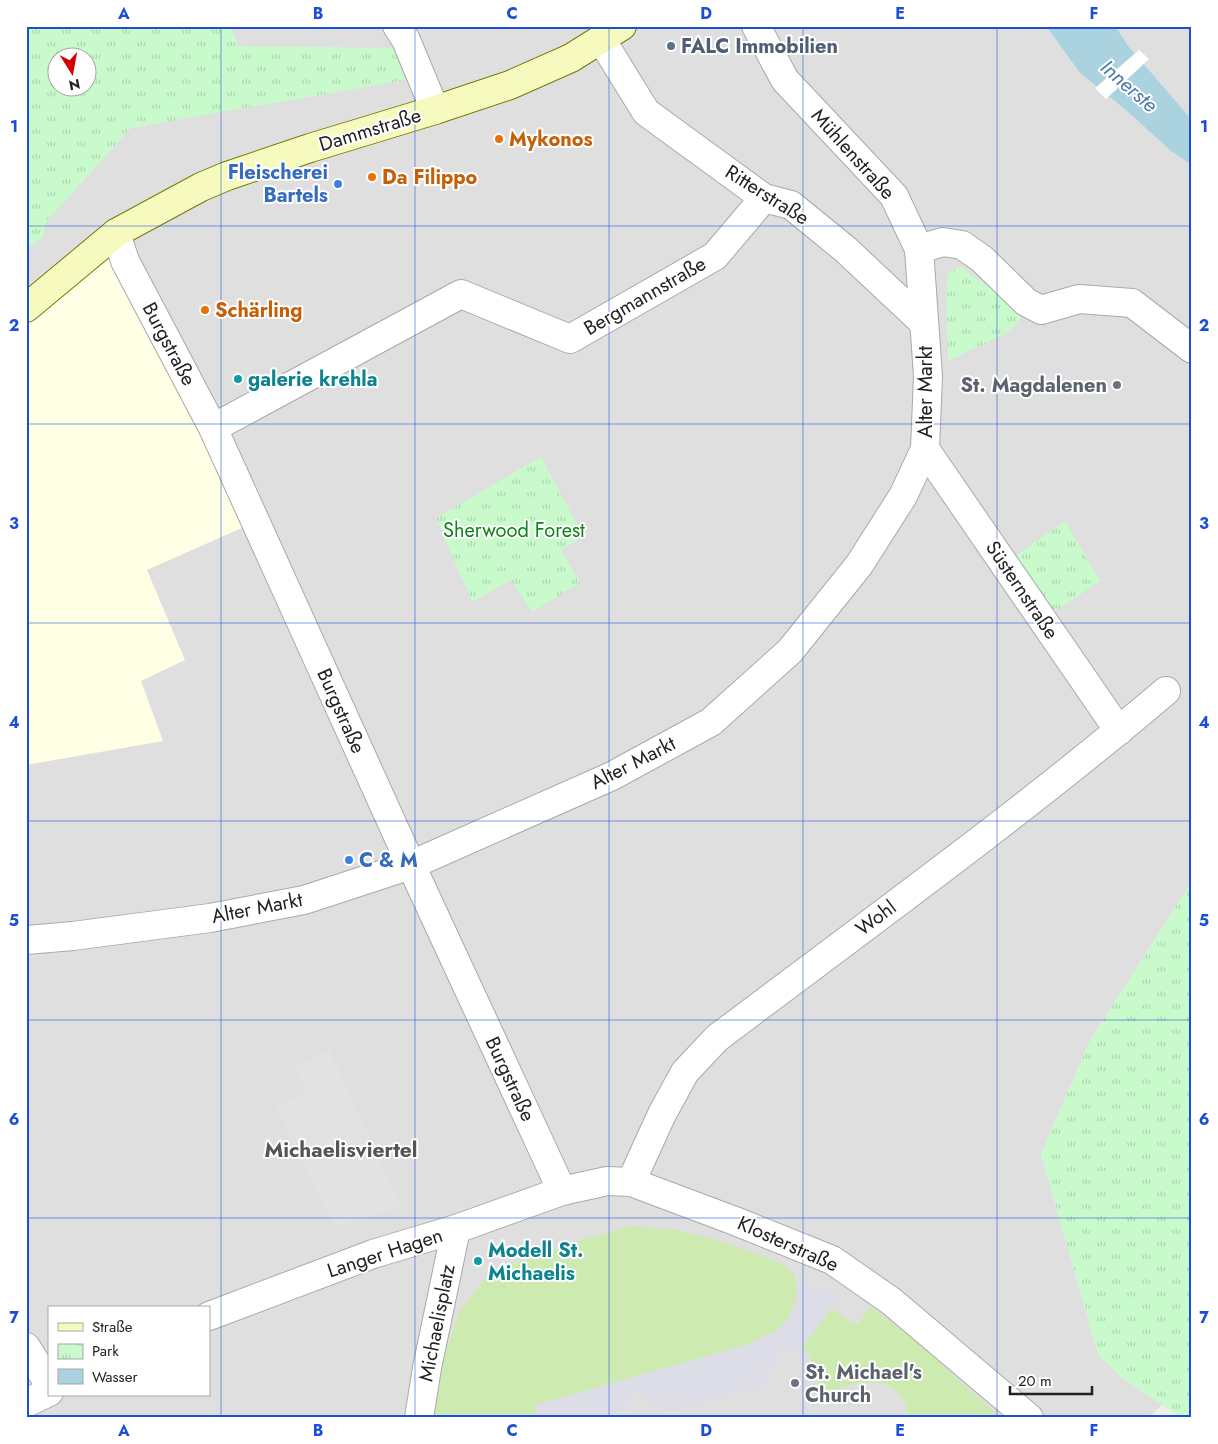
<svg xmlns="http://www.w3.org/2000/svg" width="1218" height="1444" font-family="Jost,sans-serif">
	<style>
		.residential { fill: #e0dfdf; fill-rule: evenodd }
		.education { fill: #ffffe5 }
		.grass { fill: #cdebb0 }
		.park { fill: url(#park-tufts); fill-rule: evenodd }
		.parking { fill: #e2e2e2 }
		.plaza { fill: #dddde8 }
		.water { fill: #aad3df }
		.pier { fill: #fff }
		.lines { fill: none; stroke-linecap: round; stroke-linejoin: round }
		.street-casing { stroke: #a9a9a9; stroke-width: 30 }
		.secondary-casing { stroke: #707d05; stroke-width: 30 }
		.street { stroke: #fff; stroke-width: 28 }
		.secondary { stroke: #f7fabf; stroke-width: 28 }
		.grid { fill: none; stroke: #1d4ed8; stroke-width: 1; stroke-opacity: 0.55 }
		.service-dot { fill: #5c6f8a; stroke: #fff; stroke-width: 2 }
		.food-dot { fill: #e8710a; stroke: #fff; stroke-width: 2 }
		.shop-dot { fill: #3f7fe0; stroke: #fff; stroke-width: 2 }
		.culture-dot { fill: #0f9aa8; stroke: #fff; stroke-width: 2 }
		.worship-dot { fill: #6b7280; stroke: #fff; stroke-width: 2 }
		.labels { text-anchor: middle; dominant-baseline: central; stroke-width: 4; stroke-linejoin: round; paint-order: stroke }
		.service-label { font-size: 20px; font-weight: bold; fill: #4e5e75; stroke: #fff; text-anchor: start }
		.street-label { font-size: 20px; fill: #222; stroke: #fff }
		.food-label { font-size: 20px; font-weight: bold; fill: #c56008; stroke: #fff; text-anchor: start }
		.shop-label { font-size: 20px; font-weight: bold; fill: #366cbe; stroke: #fff; text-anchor: end }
		.culture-label { font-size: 20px; font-weight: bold; fill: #0d838f; stroke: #fff; text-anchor: start }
		.worship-label { font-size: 20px; font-weight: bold; fill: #5b616d; stroke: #fff; text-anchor: end }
		.park-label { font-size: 20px; fill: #0c8416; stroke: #fff }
		.water-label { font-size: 21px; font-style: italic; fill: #4a7aab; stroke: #fff }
		.neighbourhood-label { font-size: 21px; font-weight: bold; fill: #555; stroke: #fff }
		.neatline { fill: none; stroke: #1d4ed8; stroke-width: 2 }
		.grid-label { font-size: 16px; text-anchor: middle; font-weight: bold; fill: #1d4ed8 }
	</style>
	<defs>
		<pattern id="park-tufts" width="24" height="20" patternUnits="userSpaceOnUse" patternTransform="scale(1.25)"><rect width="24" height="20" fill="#c8facc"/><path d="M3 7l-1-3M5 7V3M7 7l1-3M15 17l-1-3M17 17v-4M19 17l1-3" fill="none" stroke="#acd6af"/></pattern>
	</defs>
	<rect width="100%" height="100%" fill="#f2efe9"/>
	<!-- residential -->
	<g class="residential">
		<path d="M26 26H1046L1080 73 1127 111 1171 151 1192 165V881L1090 1041 1041 1154 1098 1354 1120 1376 1162 1405 1148 1418H26ZM58 58H88V88H58ZM49 1308H209V1395H49Z"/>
		<path d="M1115 26H1192V120L1129 47Z"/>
	</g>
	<!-- education -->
	<path class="education" d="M115 242 253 523 147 570 185 660 141 681 163 741 26 765V299Z"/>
	<!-- grass -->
	<path class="grass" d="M632 1226 675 1230 715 1239 781 1263 792 1272 795 1277 797 1296 831 1308 857 1325 870 1307 915 1340 1000 1418H908C907 1411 906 1401 901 1396 880 1371 847 1386 821 1394L811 1358 796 1342 746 1345 535 1405 536 1418H432L439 1372 460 1310 483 1281 509 1265 585 1239Z"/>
	<!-- park -->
	<g class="park">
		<path d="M26 26H230L238 46 393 48 405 80 131 128 46 222 42 238 26 248ZM58 58H88V88H58Z"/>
		<path d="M960 267 996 292 1021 318 1007 333 948 361 946 294 949 272Z"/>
		<path d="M541 457 583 536 561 550 580 583 532 612 511 580 472 602 436 518Z"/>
		<path d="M1065 521 1100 581 1053 613 1014 557Z"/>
		<path d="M1192 881V1418H1181L1120 1376 1098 1354 1041 1154 1090 1041Z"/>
	</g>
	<!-- parking -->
	<path class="parking" d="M330 1051 401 1206 334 1227 276 1107 307 1092 295 1067Z"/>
	<!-- plaza -->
	<path class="plaza" d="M796 1282 842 1294 802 1348 811 1358 799 1361 797 1353 790 1349 781 1351 776 1359 779 1367 767 1370 771 1383 664 1413 660 1401 648 1404 646 1396 638 1392 630 1394 625 1402 627 1410 598 1418H536L535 1405 746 1345 776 1331 789 1318 797 1296Z"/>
	<!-- water -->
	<path class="water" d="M1046 26H1115L1129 47 1192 120V165L1171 151 1127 111 1080 73Z"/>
	<!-- pier -->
	<path class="pier" d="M1139 50 1149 59 1106 99 1095 88Z"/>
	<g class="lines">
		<defs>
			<g id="street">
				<path d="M397 26 406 40 435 110"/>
				<path d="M756 26 785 80 894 196 919 249 943 242 962 245 982 259 1026 302 1041 310 1079 299 1132 303 1192 349"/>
				<path d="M601 39 646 112 764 198 791 205 845 249 924 323"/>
				<path d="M116 233 125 261 213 428 411 865 562 1191"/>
				<path d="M213 428 461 294 570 339 715 256 764 198"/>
				<path d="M925 449 1119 731"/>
				<path d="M26 940 73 936 210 918 304 900 411 865 612 776 711 722 790 651 859 565 903 496 925 449 928 376 919 249"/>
				<path d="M631 1182 662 1114 685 1072 717 1038C868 924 1022 813 1166 691"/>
				<path d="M209 1316 373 1254 456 1229 562 1191 607 1181 631 1182 735 1221 832 1260 891 1301 1029 1418"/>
				<path d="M26 1347 49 1384"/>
				<path d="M26 1403 49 1392"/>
				<path d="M419 1418 427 1368 456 1229"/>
			</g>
			<path id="secondary" d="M26 308 116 233 201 187 227 176 310 148 435 110 510 85 571 58 622 26"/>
		</defs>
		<!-- street casing -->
		<use href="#street" class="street-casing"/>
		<!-- secondary casing -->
		<use href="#secondary" class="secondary-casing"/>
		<!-- street -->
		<use href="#street" class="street"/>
		<!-- secondary -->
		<use href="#secondary" class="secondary"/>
	</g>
	<!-- grid -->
	<path class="grid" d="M221 26V1418M415 26V1418M609 26V1418M803 26V1418M997 26V1418M26 226H1192M26 424H1192M26 623H1192M26 821H1192M26 1020H1192M26 1218H1192"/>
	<!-- markers -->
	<circle class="service-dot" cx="671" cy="46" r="5"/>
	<g class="food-dot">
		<circle cx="499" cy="139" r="5"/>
		<circle cx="372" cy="177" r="5"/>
		<circle cx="205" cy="310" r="5"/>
	</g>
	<g class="shop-dot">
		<circle cx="338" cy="184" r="5"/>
		<circle cx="349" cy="860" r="5"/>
	</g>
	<g class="culture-dot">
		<circle cx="238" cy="379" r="5"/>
		<circle cx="478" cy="1261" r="5"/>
	</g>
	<g class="worship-dot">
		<circle cx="1117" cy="385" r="5"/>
		<circle cx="795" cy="1383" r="5"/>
	</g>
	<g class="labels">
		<!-- service labels -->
		<g class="service-label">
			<text x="681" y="46">FALC Immobilien</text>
		</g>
		<!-- street labels -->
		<g class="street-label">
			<text transform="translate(370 130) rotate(-17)">Dammstraße</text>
			<text transform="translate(853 154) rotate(48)">Mühlenstraße</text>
			<text transform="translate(767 195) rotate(32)">Ritterstraße</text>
			<text transform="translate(645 296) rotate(-30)">Bergmannstraße</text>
			<text transform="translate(169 344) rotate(62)">Burgstraße</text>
			<text transform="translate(925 392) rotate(-90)">Alter Markt</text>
			<text transform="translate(1022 590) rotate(56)">Süsternstraße</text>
			<text transform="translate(341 711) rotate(66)">Burgstraße</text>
			<text transform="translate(633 763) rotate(-27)">Alter Markt</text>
			<text transform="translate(257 908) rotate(-11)">Alter Markt</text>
			<text transform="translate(876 918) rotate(-37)">Wohl</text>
			<text transform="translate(510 1079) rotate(65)">Burgstraße</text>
			<text transform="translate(788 1244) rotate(24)">Klosterstraße</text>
			<text transform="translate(385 1253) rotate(-18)">Langer Hagen</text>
			<text transform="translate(437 1323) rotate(-79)">Michaelisplatz</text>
		</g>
		<!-- food labels -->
		<g class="food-label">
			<text x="509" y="139">Mykonos</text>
			<text x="382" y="177">Da Filippo</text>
			<text x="215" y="310">Schärling</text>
		</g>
		<!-- shop labels -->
		<g class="shop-label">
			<text x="328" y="172">Fleischerei<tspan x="328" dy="23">Bartels</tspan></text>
			<text x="359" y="860" text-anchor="start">C &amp; M</text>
		</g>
		<!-- culture labels -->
		<g class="culture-label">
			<text x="248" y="379">galerie krehla</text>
			<text x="488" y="1250">Modell St.<tspan x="488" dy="23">Michaelis</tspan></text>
		</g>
		<!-- worship labels -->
		<g class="worship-label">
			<text x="1107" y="385">St. Magdalenen</text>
			<text x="805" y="1372" text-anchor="start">St. Michael's<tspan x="805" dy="23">Church</tspan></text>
		</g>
		<!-- park labels -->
		<g class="park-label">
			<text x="514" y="530">Sherwood Forest</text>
		</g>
		<!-- water labels -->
		<g class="water-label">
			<text transform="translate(1129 86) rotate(41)">Innerste</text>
		</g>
		<!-- neighbourhood labels -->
		<g class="neighbourhood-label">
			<text x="341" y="1150">Michaelisviertel</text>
		</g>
	</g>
	<!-- border -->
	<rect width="1218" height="1444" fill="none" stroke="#ffffff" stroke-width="55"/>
	<!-- legend -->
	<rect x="48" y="1306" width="162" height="90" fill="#ffffff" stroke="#a7a7a7"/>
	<rect x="58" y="1323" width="25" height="8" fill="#f7fabf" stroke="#a7a7a7"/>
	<text x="92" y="1332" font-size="15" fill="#222222">Straße</text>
	<rect x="58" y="1344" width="25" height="15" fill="url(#park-tufts)" stroke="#a7a7a7"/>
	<text x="92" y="1356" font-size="15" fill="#222222">Park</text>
	<rect x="58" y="1369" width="25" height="15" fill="#aad3df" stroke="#a7a7a7"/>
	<text x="92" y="1382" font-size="15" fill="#222222">Wasser</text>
	<!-- north arrow -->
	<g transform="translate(72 72) rotate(169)"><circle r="24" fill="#ffffff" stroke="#a7a7a7"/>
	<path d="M0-4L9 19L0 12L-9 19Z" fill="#d40000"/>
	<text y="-8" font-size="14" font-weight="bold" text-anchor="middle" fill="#222222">N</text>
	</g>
	<!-- scale -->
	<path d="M1010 1386v8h82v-8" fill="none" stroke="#222222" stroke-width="2.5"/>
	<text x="1018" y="1386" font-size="15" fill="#222222" stroke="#ffffff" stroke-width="4" paint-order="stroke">20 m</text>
	<rect x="28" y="28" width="1162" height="1388" class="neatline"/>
	<g class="grid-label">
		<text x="124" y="19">A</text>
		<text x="318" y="19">B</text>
		<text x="512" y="19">C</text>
		<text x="706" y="19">D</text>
		<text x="900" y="19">E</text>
		<text x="1094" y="19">F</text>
		<text x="14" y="132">1</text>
		<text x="1204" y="132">1</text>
		<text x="14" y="331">2</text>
		<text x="1204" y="331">2</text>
		<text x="14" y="529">3</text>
		<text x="1204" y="529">3</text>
		<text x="14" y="728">4</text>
		<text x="1204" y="728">4</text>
		<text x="14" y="926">5</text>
		<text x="1204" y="926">5</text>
		<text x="14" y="1125">6</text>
		<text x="1204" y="1125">6</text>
		<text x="14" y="1323">7</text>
		<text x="1204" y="1323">7</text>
		<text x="124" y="1436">A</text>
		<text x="318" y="1436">B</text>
		<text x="512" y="1436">C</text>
		<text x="706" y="1436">D</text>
		<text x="900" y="1436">E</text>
		<text x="1094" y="1436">F</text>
	</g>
</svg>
